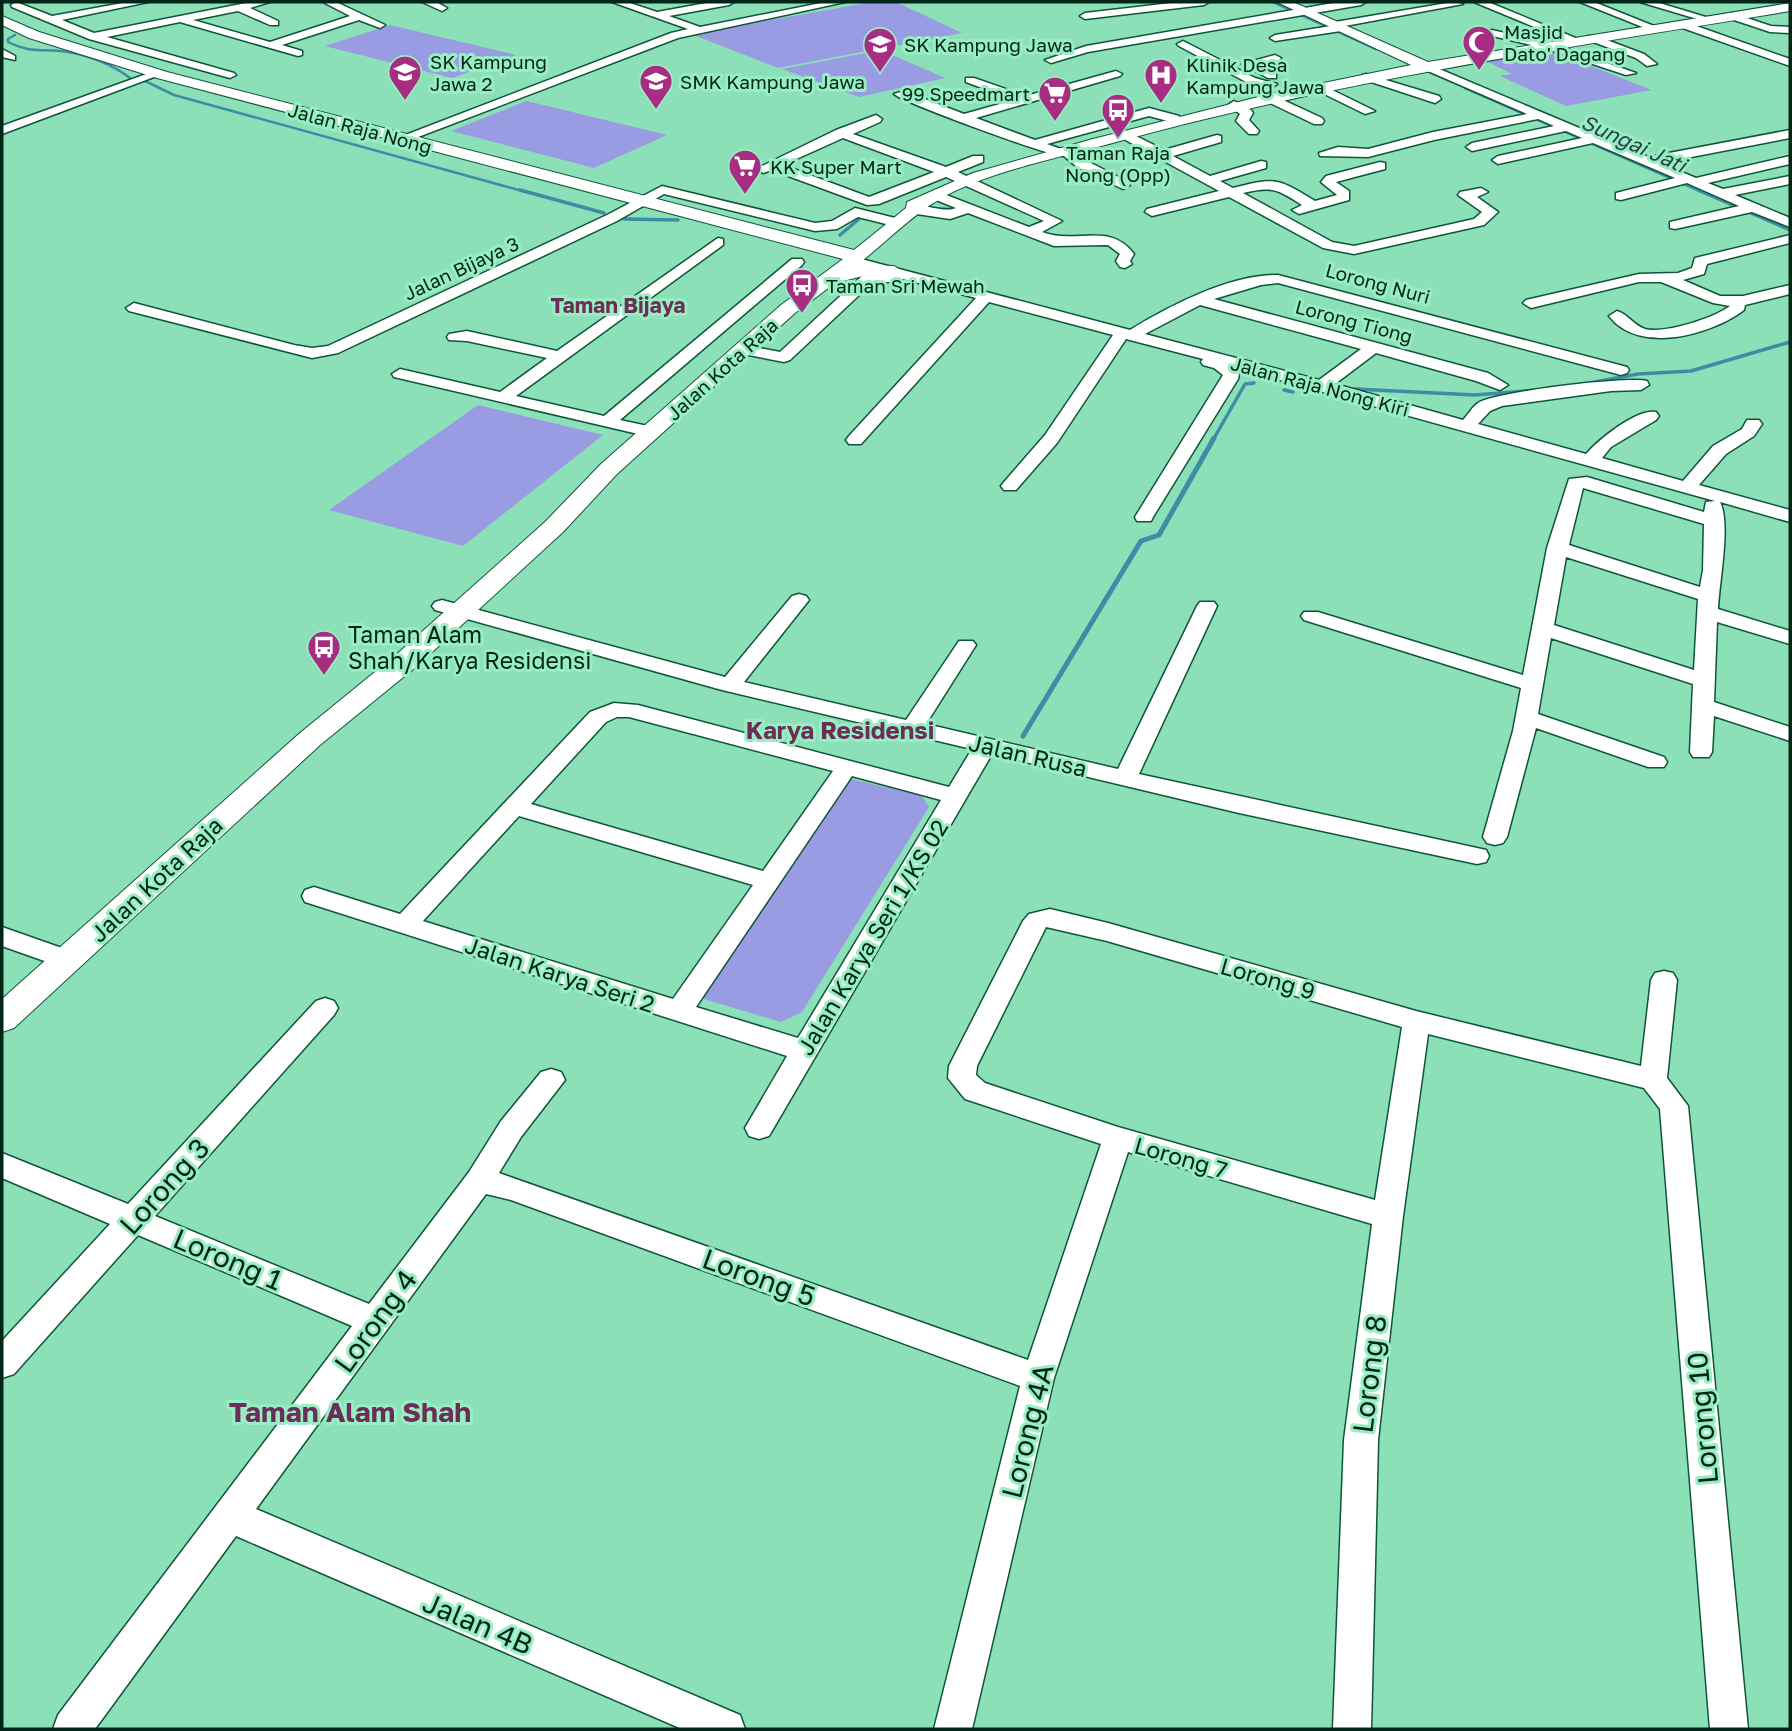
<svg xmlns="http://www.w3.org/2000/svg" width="1792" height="1731" font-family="'Golos Text',sans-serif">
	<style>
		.green { fill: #9a9ce3 }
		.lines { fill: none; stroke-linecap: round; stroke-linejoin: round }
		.stream-far2 { stroke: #3d8da6; stroke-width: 2.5 }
		.stream-far1 { stroke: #3d8da6; stroke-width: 3.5 }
		.stream { stroke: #3d8da6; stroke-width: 5 }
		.minor-casing { stroke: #0e553a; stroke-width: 3 }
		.major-casing { stroke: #0e553a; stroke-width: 2 }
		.minor { fill: #fff; fill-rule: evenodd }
		.major { fill: #fff; fill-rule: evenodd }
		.labels { text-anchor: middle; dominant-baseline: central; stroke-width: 6; stroke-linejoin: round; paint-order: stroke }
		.far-poi-label { font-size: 19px; fill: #012617; stroke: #98edc3; text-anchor: start }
		.far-street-label { font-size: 19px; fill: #012617; stroke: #98edc3 }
		.far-water-label { font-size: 21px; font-style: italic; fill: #29434c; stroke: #98edc3 }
		.far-neighbourhood-label { font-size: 21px; font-weight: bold; fill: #6b2f57; stroke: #98edc3 }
		.poi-label { font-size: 23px; fill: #012617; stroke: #98edc3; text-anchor: start }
		.street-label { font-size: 23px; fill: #012617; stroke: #98edc3 }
		.neighbourhood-label { font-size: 24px; font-weight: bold; fill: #6b2f57; stroke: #98edc3 }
		.near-street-label { font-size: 28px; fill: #012617; stroke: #98edc3 }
		.near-neighbourhood-label { font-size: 28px; font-weight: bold; fill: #6b2f57; stroke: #98edc3 }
	</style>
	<rect width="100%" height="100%" fill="#8be0b7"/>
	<!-- green -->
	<g class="green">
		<path d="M872 2H896L962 33 778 68 691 34Z"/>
		<path d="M390 25 516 55 452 78 325 46Z"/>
		<path d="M881 50 945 78 859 97 782 69Z"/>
		<path d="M1555 52 1652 90 1566 106 1500 76 1512 74 1488 62Z"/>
		<path d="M526 101H527L667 135 594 168 451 131Z"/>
		<path d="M478 405 603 435 463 546 329 510Z"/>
		<path d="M847 778 922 796 929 807 802 1012 781 1022 694 996Z"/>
	</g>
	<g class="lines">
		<!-- stream-far2 -->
		<g class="stream-far2">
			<path d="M1273 2 1376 49"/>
			<path d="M15 35 8 39V42C31 54 44 48 68 52 90 56 113 65 130 78"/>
			<path d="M145 81 174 95 526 192"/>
			<path d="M1465 88 1702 192"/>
		</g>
		<!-- stream-far1 -->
		<g class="stream-far1">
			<path d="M520 190 604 213"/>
			<path d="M1698 190 1790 230"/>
			<path d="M624 219 678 220"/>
			<path d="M840 235 859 219"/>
			<path d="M1584 384 1638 374 1691 371 1790 342"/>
			<path d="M1355 389 1475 395 1538 390"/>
			<path d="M1284 390 1293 392"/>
			<path d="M1213 440 1245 384 1254 383"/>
		</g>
		<!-- stream -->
		<path class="stream" d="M1023 736 1141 541 1159 535 1214 438"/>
		<defs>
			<g id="minor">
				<path d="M16 2 52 16 128 2H148L62 20 94 33 251 2H270L250 8 278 21V25H270L238 11 193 20 270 42 350 16 323 2H336L385 25 380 28 359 20 282 45 302 51V55L298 56 180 22 107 37 234 73 236 75 230 78 89 39 12 7 11 5Z"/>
				<path d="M422 2H436L447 8 442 11Z"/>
				<path d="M612 2H627L657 12 712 2H734L729 5 669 16 700 27 826 2H845L678 38 405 142 401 143 395 139 671 33 688 29Z"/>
				<path d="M1180 2H1209L1204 5 1085 19 1080 16 1085 13Z"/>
				<path d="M1339 2H1366L1361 5 1088 52 1051 63 1045 60 1086 46Z"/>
				<path d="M1453 2 1463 4 1345 26V30L1341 31 1275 41 1270 38 1275 35 1331 26 1335 22Z"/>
				<path d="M1474 2H1488L1583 41 1573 43Z"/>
				<path d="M1580 2H1594L1659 28 1650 30Z"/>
				<path d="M1640 2H1656L1709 18 1704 21Z"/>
				<path d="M1732 13 1771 26 1790 27V33L1770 32 1728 18V14Z"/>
				<path d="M1677 22H1685L1790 59V66L1677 26Z"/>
				<path d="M1492 30 1552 44 1636 73 1626 75 1544 48 1488 35V31Z"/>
				<path d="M1588 36H1596L1644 54 1657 64 1647 66 1636 58 1588 40Z"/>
				<path d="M1183 41 1255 78 1277 84 1271 88 1248 83 1179 46 1177 44Z"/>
				<path d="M2 49 15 56V60L2 57Z"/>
				<path d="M1275 55 1281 58 1279 60 1259 65 1276 74V78H1268L1242 64Z"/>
				<path d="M1425 63 1648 157 1790 130V138L1660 163 1696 178 1790 156V164L1708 183 1723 189 1790 176V184L1735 195 1790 218V227L1752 212 1675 229 1670 228V222L1739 206 1687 183 1621 200 1616 199V193L1675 178 1593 143 1498 164 1492 160 1498 156 1582 138 1566 131 1472 151 1466 147 1472 143 1554 126 1538 119 1434 140 1368 157 1320 156 1319 153 1338 147 1368 149 1433 132 1527 114 1421 68V64Z"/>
				<path d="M1116 71 1122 74 1120 76 976 118 1035 140 1149 108 1179 116 1181 119 1175 123 1149 116 1047 144 1061 149 1071 148 1087 161 1128 182 1130 185 1123 189 1077 167 1064 156C1054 158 905 103 894 94L904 91 964 114 1014 100 966 82V78H974L1026 96Z"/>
				<path d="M152 72 162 74 2 134V126Z"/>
				<path d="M1366 74 1439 96 1441 99 1435 103 1362 79V75Z"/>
				<path d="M1314 85H1322L1375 111 1365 114 1314 89Z"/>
				<path d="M1268 93 1322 118 1324 121 1322 124H1314L1264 100V94Z"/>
				<path d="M1234 101 1251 110 1253 113 1249 120 1259 131 1257 134H1249L1236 121 1240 114 1228 105Z"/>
				<path d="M876 115 882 119 880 122 853 134 946 167 973 156H983V162L958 172 1062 221 1042 232C1075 245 1110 221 1134 254L1130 261 1132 264 1125 268 1120 267 1116 261 1120 254 1108 245 1054 246 968 213 950 219 910 213 908 210C921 200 941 214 956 208L931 198 929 195 936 191 1029 227 1044 221 946 177 879 204 867 205 772 170 763 173 756 169 836 130ZM843 138 934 172 869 197 783 165Z"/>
				<path d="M1124 130 1164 150 1217 135 1221 136V142L1173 156 1210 176 1261 161 1266 162V168L1220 181 1233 188C1275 177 1278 178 1315 201L1337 195 1321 182 1326 176 1380 162 1385 163V169L1336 182 1349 191V200L1299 214 1292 210 1302 205C1277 189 1273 186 1243 193L1332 242 1354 246 1474 219 1482 212 1458 195 1460 192 1481 188 1488 192 1477 197 1498 212 1484 225 1354 254 1323 248 1229 197 1152 216 1145 212 1147 209 1219 191 1120 137 1118 134Z"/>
				<path d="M662 186 815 223 832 221 855 208 903 220 905 223 898 227 858 217 837 229 815 231 664 194 617 221 338 353 312 358 129 311 126 308 134 303 294 345 312 348 328 346 607 215Z"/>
				<path d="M1790 235V243L1707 264 1704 274 1683 280 1720 296H1743L1790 285V294L1745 305 1744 310C1711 335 1639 355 1609 316L1617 311C1628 314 1633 325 1645 329 1665 334 1714 318 1730 306L1713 303 1661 282H1639L1531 308 1523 303 1526 300 1639 274 1678 273 1692 268 1695 258Z"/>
				<path d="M718 238 723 239V245L516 396 604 416 792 259H802L804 262 802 265 620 420 657 428 660 432 657 436 651 437 394 377 392 374 400 369 500 392 547 358 467 341 449 340 447 337 449 334 467 331 557 351Z"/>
				<path d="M850 256 1130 330C1169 306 1231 274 1278 275L1627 367 1629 370 1627 373 1621 375 1278 283 1261 285 1214 299 1488 373 1508 385 1500 390 1476 381 1376 353 1335 384 1463 420C1468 415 1472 407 1478 403 1495 392 1626 376 1647 381L1649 385 1641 390 1611 391 1502 406 1490 411 1478 424 1586 454C1598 440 1637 408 1656 412L1659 416 1656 420 1611 447 1602 458 1683 481 1713 446 1742 429 1747 420H1759L1762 424 1754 436 1726 454 1699 485 1790 510V522L1720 502C1731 523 1719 583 1718 609L1790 631V644L1717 622 1714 702 1790 727V741L1714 716 1712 752 1709 757H1693L1690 752 1693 684 1551 638 1538 714 1664 757 1667 762 1664 767H1648L1536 728 1507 837 1503 843 1495 845 1487 843 1483 837 1513 731 1521 688 1304 620 1301 616 1304 612H1318L1523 675 1547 548 1569 479 1587 477 1704 512 1706 502 1715 501 1233 367 1239 374 1238 379 1153 517 1151 521H1137L1135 517 1223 375 1214 368 1203 365 1201 362 1203 359 1126 339 1057 443 1016 490H1004L1001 486 1004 482 1045 435 1113 335 989 302 861 444H849L846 440 849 436 976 298 903 279 896 282H873L790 360 784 362 738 353 736 350 744 345 780 352 863 275 878 272 845 263 843 260ZM1200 305 1361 349 1319 380 1145 334ZM1583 488 1704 524 1703 570 1700 587 1569 545ZM1566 557 1698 599 1694 670 1554 625Z"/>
				<path d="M799 594 806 596 809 600 744 682 906 720 959 641H973L976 645 926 724 1118 769 1197 606 1200 602H1214L1217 606 1139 774 1477 848 1486 850 1489 856 1486 862 1477 864 1239 813 992 754 769 1136 759 1139 749 1136 745 1128 787 1056 305 902 302 896 305 890 314 887 400 914 590 712 614 703 638 705 949 787 972 749 722 690 435 610 432 606 435 602 442 600 725 677 792 596ZM617 717H629L833 771 763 871 531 804 606 722ZM852 776 941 800 798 1038 696 1007ZM519 816 753 885 673 999 423 921Z"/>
				<path d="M1050 909 1108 923 1416 1011 1641 1066 1651 980 1655 973 1664 971 1673 973 1677 980 1667 1078 1688 1106 1748 1729H1710L1660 1109 1644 1088 1428 1034 1403 1216 1378 1440 1371 1729H1333L1344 1440 1372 1224 1128 1152 1054 1378 972 1729H934L1020 1386 511 1200 486 1194 256 1509 740 1715 745 1729H682L236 1536 95 1729H53L58 1715 352 1326 138 1235 14 1374 2 1378V1341L110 1224 2 1178V1153L128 1204 316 1001 325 998 334 1001 338 1008 334 1015 155 1216 369 1304 469 1172 501 1121 541 1072 551 1069 561 1072 565 1080 521 1137 499 1173 1028 1360 1101 1144 965 1099 948 1078 949 1066 1023 921 1029 914ZM1046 927 1107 941 1402 1027 1375 1200 1118 1127 985 1083 976 1075 977 1066Z"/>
				<path d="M2 927 76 953 80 960 76 967 67 969 2 946Z"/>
			</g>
			<path id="major" d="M1277 2H1293L1428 62 1790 3V11C1564 48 1337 81 1116 142 1065 156 983 173 940 199 911 216 884 244 857 265L894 266 904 272 901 276H863L835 283 795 313 617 474 563 532 417 666 320 745 14 1028 2 1032V999L300 733 397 654 545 522 601 464 781 305 843 259 157 78 29 38 2 25V16L39 32 167 72 854 250 906 208 907 202 973 173 1093 139 1270 94 1411 65Z"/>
		</defs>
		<!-- minor casing -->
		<use href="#minor" class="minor-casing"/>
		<!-- major casing -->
		<use href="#major" class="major-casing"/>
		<!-- minor -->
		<use href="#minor" class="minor"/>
		<!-- major -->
		<use href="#major" class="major"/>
	</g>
	<!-- icons -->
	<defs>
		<symbol id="mosque-pin" viewBox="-11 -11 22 30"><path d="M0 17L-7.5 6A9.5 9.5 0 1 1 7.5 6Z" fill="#a62d82" stroke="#98edc3"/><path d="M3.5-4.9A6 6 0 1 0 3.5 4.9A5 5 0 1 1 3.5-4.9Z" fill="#fff"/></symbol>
		<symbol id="school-pin" viewBox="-11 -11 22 30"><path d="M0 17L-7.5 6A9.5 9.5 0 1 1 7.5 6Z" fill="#a62d82" stroke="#98edc3"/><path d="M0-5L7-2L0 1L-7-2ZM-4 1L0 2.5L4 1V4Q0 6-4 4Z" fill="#fff"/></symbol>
		<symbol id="hospital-pin" viewBox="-11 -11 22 30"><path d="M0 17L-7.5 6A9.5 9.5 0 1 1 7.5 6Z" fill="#a62d82" stroke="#98edc3"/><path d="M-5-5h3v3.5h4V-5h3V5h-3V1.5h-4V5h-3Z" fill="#fff"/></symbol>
		<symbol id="supermarket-pin" viewBox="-11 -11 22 30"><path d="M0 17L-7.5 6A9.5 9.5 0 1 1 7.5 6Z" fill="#a62d82" stroke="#98edc3"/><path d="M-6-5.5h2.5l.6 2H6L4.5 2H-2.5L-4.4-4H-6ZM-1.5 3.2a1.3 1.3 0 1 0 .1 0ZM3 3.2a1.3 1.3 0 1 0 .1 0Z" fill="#fff"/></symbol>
		<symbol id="bus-pin" viewBox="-11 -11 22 30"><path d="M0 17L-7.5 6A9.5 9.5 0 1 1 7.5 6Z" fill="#a62d82" stroke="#98edc3"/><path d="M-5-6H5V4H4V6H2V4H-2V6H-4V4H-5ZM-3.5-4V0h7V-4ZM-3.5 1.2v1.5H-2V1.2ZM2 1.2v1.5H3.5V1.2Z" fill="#fff"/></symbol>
	</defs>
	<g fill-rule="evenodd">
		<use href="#mosque-pin" x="1460" y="23" width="38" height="52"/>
		<use href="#school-pin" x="861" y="25" width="38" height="52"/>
		<use href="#school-pin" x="386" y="53" width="38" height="52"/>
		<use href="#hospital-pin" x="1142" y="56" width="38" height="52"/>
		<use href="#school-pin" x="637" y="62" width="38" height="52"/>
		<use href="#supermarket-pin" x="1036" y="74" width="38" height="52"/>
		<use href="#bus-pin" x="1099" y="91" width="38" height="52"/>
		<use href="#supermarket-pin" x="726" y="147" width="38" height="52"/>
		<use href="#bus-pin" x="783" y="266" width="38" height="52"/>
		<use href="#bus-pin" x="305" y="628" width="38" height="52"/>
	</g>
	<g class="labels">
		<!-- far-poi labels -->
		<g class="far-poi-label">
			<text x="1504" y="31">Masjid<tspan x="1504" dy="22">Dato' Dagang</tspan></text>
			<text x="904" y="44">SK Kampung Jawa</text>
			<text x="430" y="61">SK Kampung<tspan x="430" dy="22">Jawa 2</tspan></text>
			<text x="1186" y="64">Klinik Desa<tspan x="1186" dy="22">Kampung Jawa</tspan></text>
			<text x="680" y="81">SMK Kampung Jawa</text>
			<text x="1030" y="93" text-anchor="end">99 Speedmart</text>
			<text x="1118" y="152" text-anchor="middle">Taman Raja<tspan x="1118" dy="22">Nong (Opp)</tspan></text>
			<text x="770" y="166">KK Super Mart</text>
			<text x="826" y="285">Taman Sri Mewah</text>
		</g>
		<!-- far-street labels -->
		<g class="far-street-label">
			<text transform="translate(360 128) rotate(15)">Jalan Raja Nong</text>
			<text transform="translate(461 268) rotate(-25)">Jalan Bijaya 3</text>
			<text transform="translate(1378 283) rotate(15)">Lorong Nuri</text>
			<text transform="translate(1354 321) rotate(15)">Lorong Tiong</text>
			<text transform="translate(722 369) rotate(-42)">Jalan Kota Raja</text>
			<text transform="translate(1320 386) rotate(15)">Jalan Raja Nong Kiri</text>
		</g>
		<!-- far-water labels -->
		<g class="far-water-label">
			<text transform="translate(1634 143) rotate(24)">Sungai Jati</text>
		</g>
		<!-- far-neighbourhood labels -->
		<g class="far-neighbourhood-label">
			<text x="618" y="305">Taman Bijaya</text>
		</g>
		<!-- poi labels -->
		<g class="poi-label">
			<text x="348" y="634">Taman Alam<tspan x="348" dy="26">Shah/Karya Residensi</tspan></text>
		</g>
		<!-- street labels -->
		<g class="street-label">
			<text transform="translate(1028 755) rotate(13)">Jalan Rusa</text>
			<text transform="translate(156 879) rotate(-43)">Jalan Kota Raja</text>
			<text transform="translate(872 937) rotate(-59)">Jalan Karya Seri 1/KS 02</text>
			<text transform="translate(560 974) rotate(18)">Jalan Karya Seri 2</text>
			<text transform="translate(1268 978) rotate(16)">Lorong 9</text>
			<text transform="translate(1181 1157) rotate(16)">Lorong 7</text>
		</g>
		<!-- neighbourhood labels -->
		<g class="neighbourhood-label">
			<text x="840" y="729">Karya Residensi</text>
		</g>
		<!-- near-street labels -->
		<g class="near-street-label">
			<text transform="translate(164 1186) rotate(-48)">Lorong 3</text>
			<text transform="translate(228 1259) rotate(23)">Lorong 1</text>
			<text transform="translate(759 1277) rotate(20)">Lorong 5</text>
			<text transform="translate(375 1321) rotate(-54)">Lorong 4</text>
			<text transform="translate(1369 1374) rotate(-83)">Lorong 8</text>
			<text transform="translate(1702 1418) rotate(-95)">Lorong 10</text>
			<text transform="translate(1027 1431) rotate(-76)">Lorong 4A</text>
			<text transform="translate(478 1623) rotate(23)">Jalan 4B</text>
		</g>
		<!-- near-neighbourhood labels -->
		<g class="near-neighbourhood-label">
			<text x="350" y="1411">Taman Alam Shah</text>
		</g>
	</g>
	<!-- border -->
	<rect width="1792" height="1731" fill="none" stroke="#012617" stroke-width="7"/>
</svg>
